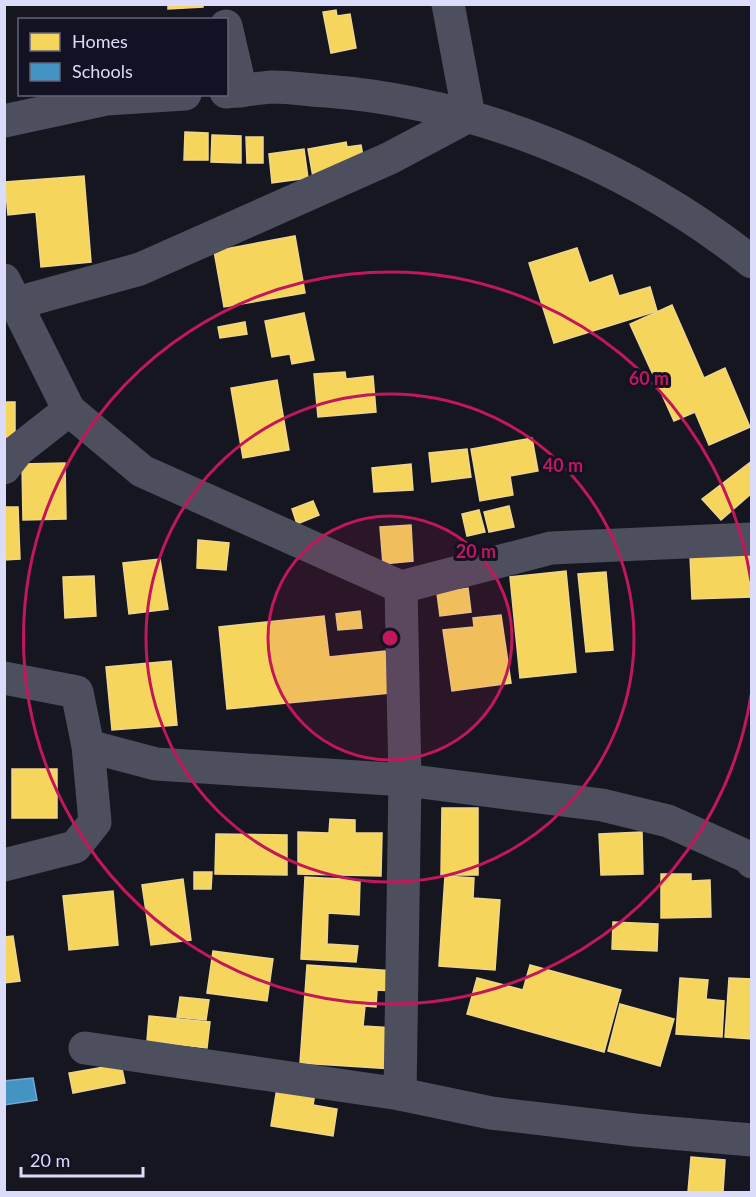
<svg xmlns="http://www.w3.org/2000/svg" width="756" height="1197" font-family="Lato,sans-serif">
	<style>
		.homes { fill: #f6d55c; stroke: #eed78b; stroke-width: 1.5 }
		.schools { fill: #4393c3; stroke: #71a9d4; stroke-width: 1.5 }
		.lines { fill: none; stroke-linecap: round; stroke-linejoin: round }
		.minor { stroke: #4d4f5f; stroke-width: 33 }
		.tertiary { stroke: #4d4f5f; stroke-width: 33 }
		.ring { fill: none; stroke: #c2185b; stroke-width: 3 }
		.centre { fill: #c2185b; stroke: #131224; stroke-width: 3 }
		.ring-label { font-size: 18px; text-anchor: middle; font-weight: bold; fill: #c2185b; stroke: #131224; stroke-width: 6; stroke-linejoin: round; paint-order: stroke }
	</style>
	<rect width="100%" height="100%" fill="#161620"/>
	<!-- homes -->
	<g class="homes">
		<path d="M168 4H203V7L168 9Z"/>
		<path d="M336 10 337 16 350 14 356 48 331 53 323 12Z"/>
		<path d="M185 132 208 133V160H184Z"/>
		<path d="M212 135 241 136V163L211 162Z"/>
		<path d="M246 137H263V163H247Z"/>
		<path d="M346 142 347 147 361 145 364 162 313 177 308 149Z"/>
		<path d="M304 149 308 178 272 183 269 154Z"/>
		<path d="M84 176 91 262 41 267 36 212 8 215 5 182Z"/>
		<path d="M295 236 305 293 224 307 214 251Z"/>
		<path d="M577 248 589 283 612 275 619 296 650 287 657 311 554 343 529 263Z"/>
		<path d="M672 305 704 378 725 368 750 427 709 445 695 412 674 421 630 324Z"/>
		<path d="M304 313 314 360 292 364 290 354 272 357 265 321Z"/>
		<path d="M245 322 247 334 220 338 218 327Z"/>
		<path d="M345 372 346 379 373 376 376 412 318 417 314 374Z"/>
		<path d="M277 380 289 450 243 458 231 388Z"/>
		<path d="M4 402H15V438L4 437Z"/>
		<path d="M532 438 538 471 510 476 513 495 480 501 471 449Z"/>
		<path d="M467 449 471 477 432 482 429 453Z"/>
		<path d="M752 461V493L721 520 702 499Z"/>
		<path d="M65 463 66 519 23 520 22 464Z"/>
		<path d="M411 464 413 490 374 492 372 468Z"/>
		<path d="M313 501 319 515 297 524 292 509Z"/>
		<path d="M509 506 514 527 489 532 484 512Z"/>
		<path d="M4 507H18L20 559 4 560Z"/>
		<path d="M479 510 485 532 467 536 462 514Z"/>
		<path d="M411 525 413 561 383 564 380 527Z"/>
		<path d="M198 540 229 543 226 570 197 568Z"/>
		<path d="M752 552V597L692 599 690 556Z"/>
		<path d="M160 559 168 609 129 614 123 563Z"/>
		<path d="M566 571 576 672 520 678 510 577Z"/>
		<path d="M606 572 613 650 586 652 578 574Z"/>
		<path d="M94 576 96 616 65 618 63 577Z"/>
		<path d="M468 588 471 612 440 616 437 593Z"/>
		<path d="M360 611 362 628 338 630 336 614Z"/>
		<path d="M501 615 511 683 452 691 443 630 474 627 473 618Z"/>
		<path d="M324 616 329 657 385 651 390 693 227 709 219 627Z"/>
		<path d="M171 661 177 725 112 730 106 667Z"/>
		<rect x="12" y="769" width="45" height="49"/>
		<path d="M442 808H478V875H441Z"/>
		<path d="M330 819 355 820V833H382L381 876 298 874V832L329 833Z"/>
		<path d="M642 832 643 874 601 875 599 834Z"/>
		<path d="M216 834 287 835V875L215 874Z"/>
		<path d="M194 872H212L211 889H194Z"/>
		<path d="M661 874H691V881L710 880 711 917 661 918Z"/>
		<path d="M445 876 474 878 473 898 500 900 495 970 439 966Z"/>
		<path d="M305 877 360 880 359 915 328 913 327 944 358 946 356 962 301 959Z"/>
		<path d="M183 879 191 940 151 945 142 885Z"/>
		<path d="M113 891 118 945 69 950 63 896Z"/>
		<path d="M613 922 658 924 657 951 612 949Z"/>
		<path d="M13 936 20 981 4 983V937Z"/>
		<path d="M213 951 273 959 267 1001 207 993Z"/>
		<path d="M307 965 395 971 394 991 377 990 376 1007 365 1006 363 1026 395 1028 393 1069 300 1063Z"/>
		<path d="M530 965 621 990 604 1052 467 1014 477 978 523 990Z"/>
		<path d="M680 978 708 980 706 999 724 1001 722 1037 676 1034Z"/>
		<path d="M729 978 752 979V1039L725 1037Z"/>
		<path d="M180 997 209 1000 206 1020 177 1017Z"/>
		<path d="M620 1004 674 1019 660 1066 608 1051Z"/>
		<path d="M149 1016 210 1022 207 1048 147 1041Z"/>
		<path d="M121 1064 125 1083 73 1093 69 1073Z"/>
		<path d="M278 1081 316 1087 313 1105 337 1109 333 1136 271 1126Z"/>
		<path d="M691 1157 725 1160 723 1192H688Z"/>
	</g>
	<!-- schools -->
	<path class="schools" d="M33 1078 37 1100 4 1105V1081Z"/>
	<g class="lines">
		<!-- minor -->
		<g class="minor">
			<path d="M226 26 241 91"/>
			<path d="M4 280 69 410 142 471 401 587 551 548 752 539"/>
			<path d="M17 303 140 269 390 158 469 116 448 4"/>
			<path d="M4 468 18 450 69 410"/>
			<path d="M4 678 77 692 88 746 95 822 75 847 4 865"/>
			<path d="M88 746 156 764 405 780 602 805 668 821 748 857 752 862"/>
			<path d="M85 1048 400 1094 491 1113 635 1130 752 1140"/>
			<path d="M400 1094 405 780 401 587"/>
		</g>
		<!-- tertiary -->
		<g class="tertiary">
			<path d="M226 92C242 91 257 88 272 87 290 87 309 90 326 91 480 103 631 166 752 262"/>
			<path d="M4 121 106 99 185 94"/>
		</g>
	</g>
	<!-- distance rings -->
	<circle cx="390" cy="638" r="122" fill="#c2185b" fill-opacity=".12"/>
	<g class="ring">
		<circle cx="390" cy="638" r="122"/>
		<circle cx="390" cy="638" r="244"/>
		<path d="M751 695A366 366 0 1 1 751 581"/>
	</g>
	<circle cx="390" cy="638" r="9" class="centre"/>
	<g class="ring-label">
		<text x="649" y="385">60 m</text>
		<text x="563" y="472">40 m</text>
		<text x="476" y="558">20 m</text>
	</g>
	<!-- border -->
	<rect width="756" height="1197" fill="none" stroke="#dbdcfa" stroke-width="12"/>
	<!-- legend -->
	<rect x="18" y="18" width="210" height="78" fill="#131224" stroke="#63637a" stroke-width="1.5"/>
	<rect x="30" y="33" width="30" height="18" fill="#f6d55c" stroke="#63637a" stroke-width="1.5"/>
	<text x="72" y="48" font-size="18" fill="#dbdcfa">Homes</text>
	<rect x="30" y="63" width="30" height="18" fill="#4393c3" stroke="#63637a" stroke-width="1.5"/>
	<text x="72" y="78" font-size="18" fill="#dbdcfa">Schools</text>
	<!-- scale -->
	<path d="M21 1167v9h122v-9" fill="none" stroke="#dbdcfa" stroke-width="3"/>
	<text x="30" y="1167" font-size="18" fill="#dbdcfa" stroke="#131224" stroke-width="4.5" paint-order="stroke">20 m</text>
</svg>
